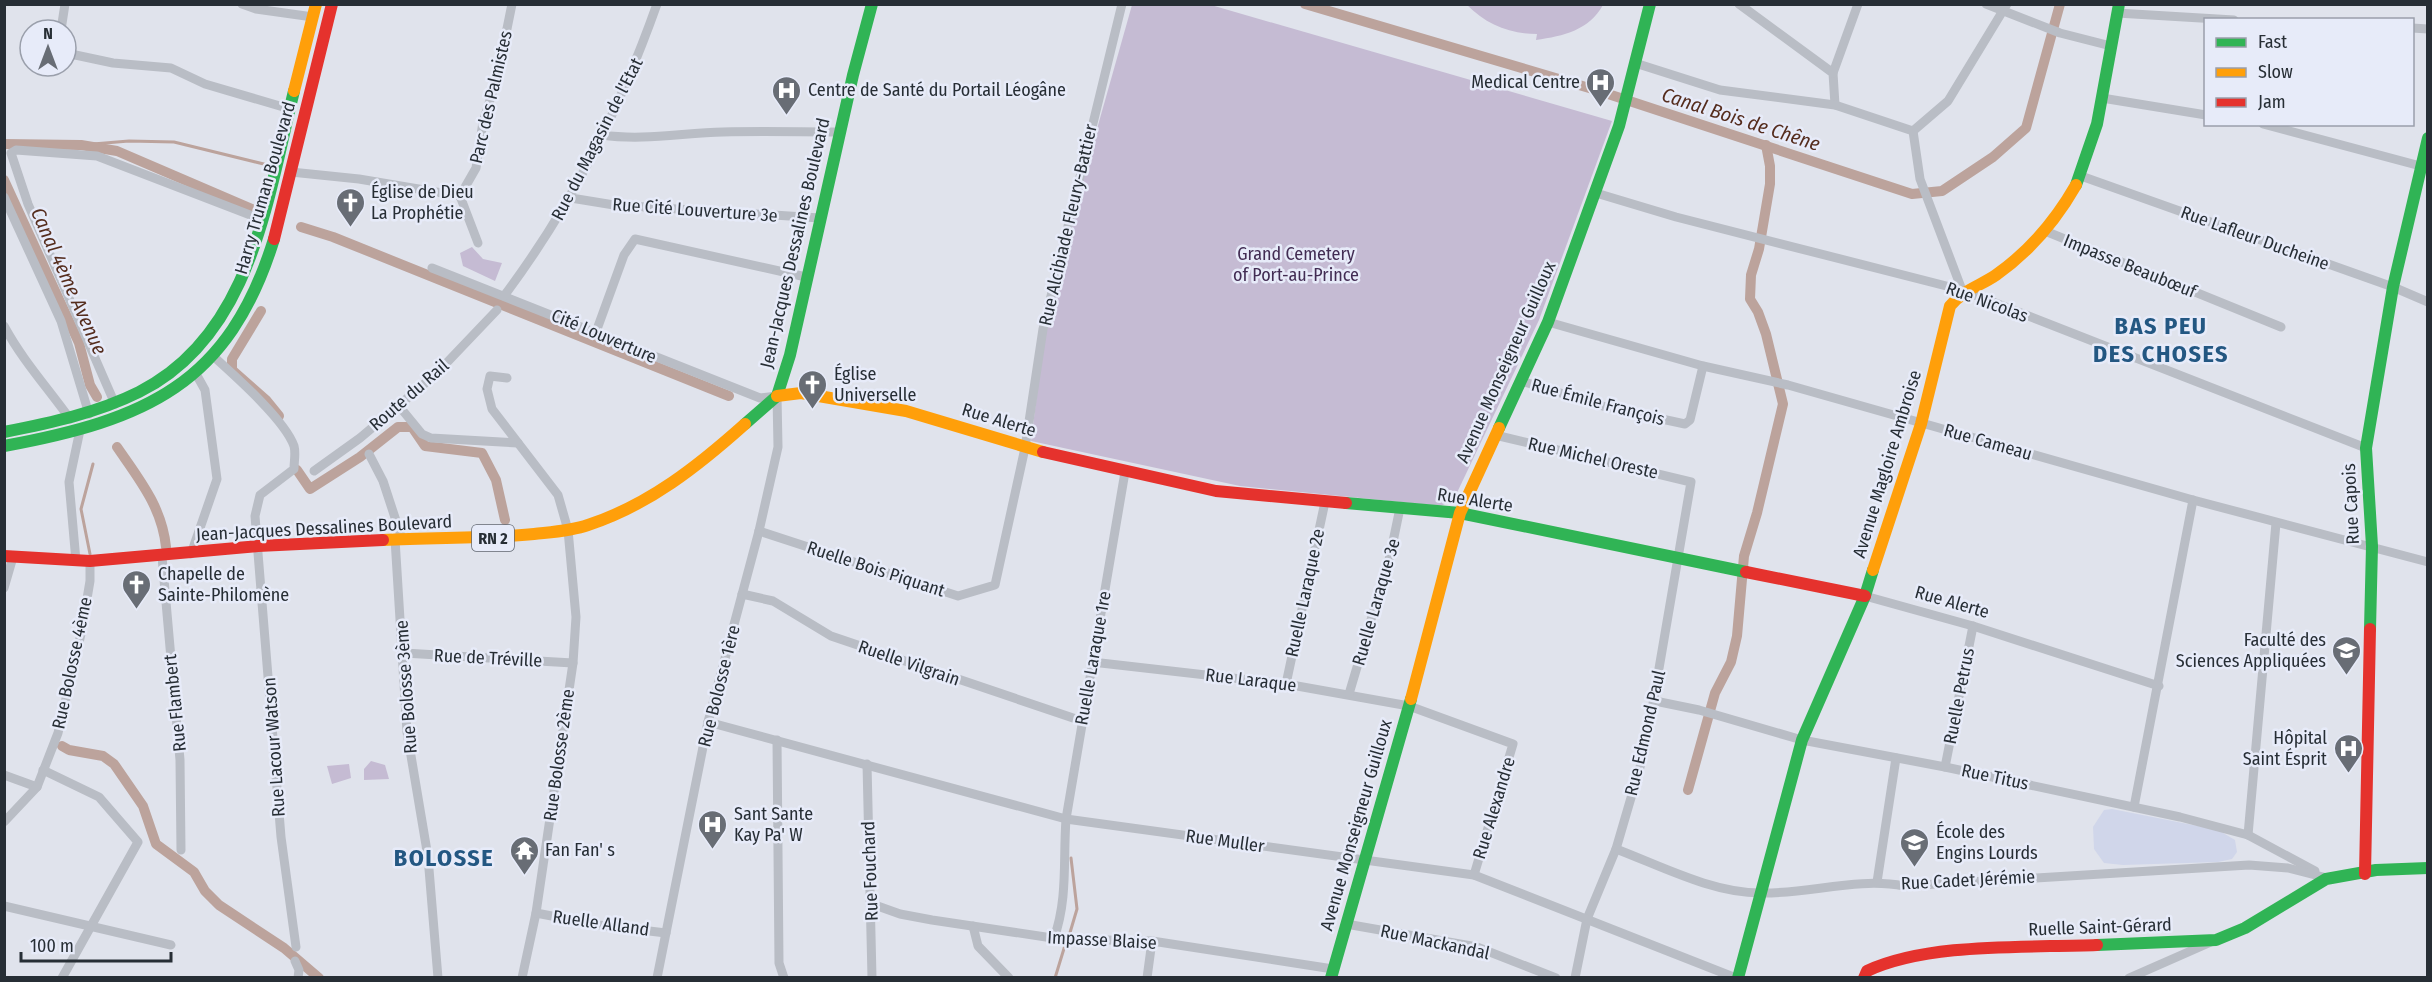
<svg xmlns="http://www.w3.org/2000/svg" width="2432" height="982" font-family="'Fira Sans Condensed',sans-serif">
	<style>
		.green { fill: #c5bbd3 }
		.plaza { fill: #d0d6ea }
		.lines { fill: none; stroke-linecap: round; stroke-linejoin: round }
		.stream { stroke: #bca39c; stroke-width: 3 }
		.canal { stroke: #bca39c; stroke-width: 10 }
		.street { stroke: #b9bdc5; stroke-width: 9 }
		.fast { stroke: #30b455; stroke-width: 12 }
		.slow { stroke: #ff9f0a; stroke-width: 12 }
		.jam { stroke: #e5322d; stroke-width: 12 }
		.labels { text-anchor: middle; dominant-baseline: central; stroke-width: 5; stroke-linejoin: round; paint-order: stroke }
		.shield { fill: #e7ebf9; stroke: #616770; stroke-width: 1.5 }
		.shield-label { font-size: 16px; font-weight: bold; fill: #272e35 }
		.poi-label { font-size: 18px; fill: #272e35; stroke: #e7ebf9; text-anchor: start }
		.street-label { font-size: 18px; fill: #272e35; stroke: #e7ebf9 }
		.park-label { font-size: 18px; fill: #422c53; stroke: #e7ebf9 }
		.water-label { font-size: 20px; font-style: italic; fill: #552d1e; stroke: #e7ebf9 }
		.district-label { font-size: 24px; font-weight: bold; letter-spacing: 1.5px; fill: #235782; stroke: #e7ebf9 }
	</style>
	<rect width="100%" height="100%" fill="#e0e3ec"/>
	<!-- green -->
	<g class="green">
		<path d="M1132 5H1211L1612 121 1539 320 1454 499 1441 506 1240 486 1031 441 1043 347 1069 228Z"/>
		<path d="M1467 5H1603C1589 30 1564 36 1536 40L1537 34C1509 34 1486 24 1467 5Z"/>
		<path d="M472 247 483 259 502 263 495 281 463 266 460 253Z"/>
		<path d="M371 761 385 765 389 779 364 780V769Z"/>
		<path d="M349 764 351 778 332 784 327 766Z"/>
	</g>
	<!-- plaza -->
	<path class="plaza" d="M2112 809 2218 830 2235 840 2237 852 2232 859 2218 862 2123 865 2104 863 2094 849 2093 827 2104 810Z"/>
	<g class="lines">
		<!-- stream -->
		<g class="stream">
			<path d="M81 145 129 141 174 142 272 166"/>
			<path d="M90 554 81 509 93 464"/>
			<path d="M1069 936 1077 909 1071 858"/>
			<path d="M1055 978 1066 942"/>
		</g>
		<!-- canal -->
		<g class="canal">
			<path d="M1305 4 1596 90 1912 194 1942 191 1993 157 2026 128 2060 4"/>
			<path d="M4 144 81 145 117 151 252 209"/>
			<path d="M4 180 79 343 90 385 97 397"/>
			<path d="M301 227 333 237 729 396"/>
			<path d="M261 311 232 359V370L266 400 279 416"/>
			<path d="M117 447C139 479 162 507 166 547"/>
			<path d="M297 470 310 489 360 457 398 427H412L425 446 482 453 496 480 505 520"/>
			<path d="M62 746 69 750 103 756 114 764 143 806 156 844 194 872 205 891 219 905 284 948 319 978"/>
			<path d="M1688 790 1715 693 1731 662 1737 636 1744 556 1757 513 1783 404 1766 334 1758 312 1750 299 1751 275 1759 249 1770 184V166L1766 145"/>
		</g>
		<!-- street -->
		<g class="street">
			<path d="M242 4 256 9 313 17"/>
			<path d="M1739 4 1833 73 1835 105"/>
			<path d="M1986 4 2060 33 2111 46"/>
			<path d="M2117 13 2234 20"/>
			<path d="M2412 28 2428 29"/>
			<path d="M61 30 65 4"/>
			<path d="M66 53 113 63 171 68 205 84 290 109"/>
			<path d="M1635 63 1720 90 1835 105 1913 131 1920 179 1962 290"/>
			<path d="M1833 73 1858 4"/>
			<path d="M2102 98 2206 115"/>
			<path d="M2263 124 2428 168"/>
			<path d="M1913 131 1948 101 2007 4"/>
			<path d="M602 135C643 141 682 133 723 132 762 131 801 132 840 132"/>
			<path d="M291 172 359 179 460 196 476 168 483 122 497 78 512 4"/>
			<path d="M2081 176 2393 287 2428 302"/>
			<path d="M1596 193 1676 217 1962 290 2366 448"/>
			<path d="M460 196 478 243"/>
			<path d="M4 197 61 321 89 414"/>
			<path d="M571 198 614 205 820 218"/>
			<path d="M2045 231 2281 327"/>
			<path d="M432 268 760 398 777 396 778 447 759 531 708 722 657 978"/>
			<path d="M504 296C572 205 619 111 657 4"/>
			<path d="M1548 322 1703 366 1788 385 2193 500 2428 562"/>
			<path d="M4 326C23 361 47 387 70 419"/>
			<path d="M596 332 624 255 635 239 806 277"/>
			<path d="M213 356C234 375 285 420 294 446 296 453 294 461 294 469L260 495 255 516 281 837 296 947"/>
			<path d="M507 378 490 376 487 389 492 409 558 495 568 530 576 617 573 663 536 913 522 978"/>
			<path d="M1521 381 1606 407 1685 424 1690 420 1703 366"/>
			<path d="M115 404 28 204 11 153 16 150 97 156 263 220"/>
			<path d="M399 406 422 434 431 438 518 443"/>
			<path d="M1495 435 1691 482 1645 750 1616 849 1587 919 1575 978"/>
			<path d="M369 454 383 481 402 539"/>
			<path d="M314 471 360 438 436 374 497 310"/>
			<path d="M759 531 958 596 995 585 1025 448 1043 329 1122 4"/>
			<path d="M395 539 407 732 428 857 438 978"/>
			<path d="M191 554 217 479 205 390 195 372"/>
			<path d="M162 557 180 760 181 850"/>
			<path d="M76 561 69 482 80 430"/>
			<path d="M4 588 13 557"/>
			<path d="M742 594 773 601 831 636 1082 721"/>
			<path d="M1865 596 1973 626 2159 686"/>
			<path d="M404 653 573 663"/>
			<path d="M1092 662 1286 684 1409 706 1513 744 1474 875"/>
			<path d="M1286 684 1325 502"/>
			<path d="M1349 694 1390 556 1400 508"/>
			<path d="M1655 701 1699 710 1802 740 1945 767 2180 817 2248 835 2315 871"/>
			<path d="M708 722 1066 819 1474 875 1736 978"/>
			<path d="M777 740 779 963 784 978"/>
			<path d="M867 764 872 978"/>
			<path d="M1945 767 1973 626"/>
			<path d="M43 770 99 797 138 842 62 978"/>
			<path d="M4 775 37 787"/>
			<path d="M2134 807 2193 500"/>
			<path d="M4 822 37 787 58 733 81 634 90 581V561"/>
			<path d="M2248 835 2276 523"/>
			<path d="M1616 849C1661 866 1712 893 1761 893 1809 894 1857 877 1904 886L2249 865 2288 868 2327 878"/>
			<path d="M1877 882 1896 758"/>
			<path d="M872 904 900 914 932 920 1059 939 1152 941 1333 969"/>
			<path d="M4 906 171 945"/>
			<path d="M536 913 599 925 666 933"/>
			<path d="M1346 924 1477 947 1556 978"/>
			<path d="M973 926 978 946 1009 978"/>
			<path d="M1054 938C1068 899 1063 860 1066 819L1125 472"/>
			<path d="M295 961 299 970 298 978"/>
			<path d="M1147 978 1152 941"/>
			<path d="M2129 978 2211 942"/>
		</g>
		<!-- fast -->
		<g class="fast">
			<path d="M2076 185 2097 124 2119 4"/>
			<path d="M745 424 777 396 790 355 853 75 872 4"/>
			<path d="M1499 428 1548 322 1619 126 1650 4"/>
			<path d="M4 432C50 423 97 413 139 392 251 336 267 200 294 91"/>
			<path d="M4 446C145 420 229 385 274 239"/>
			<path d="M1346 503 1460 513 1746 572"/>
			<path d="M2370 629 2372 546 2366 448 2393 287 2428 138"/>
			<path d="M2097 945 2216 940 2245 928 2326 879 2376 870 2428 868"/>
			<path d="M1331 978 1411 699"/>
			<path d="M1738 978 1802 740 1865 596 1873 570"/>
		</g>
		<!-- slow -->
		<g class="slow">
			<path d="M294 91 316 4"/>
			<path d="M777 396 801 393 906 411 1043 452"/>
			<path d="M383 540C434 537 484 539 534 534 552 532 571 531 588 525 649 505 698 466 745 424"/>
			<path d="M1873 570 1921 424 1950 306C1963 290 1980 286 1996 275 2030 251 2056 220 2076 185"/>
			<path d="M1411 699 1460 513 1499 428"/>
		</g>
		<!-- jam -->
		<g class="jam">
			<path d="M274 239 332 4"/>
			<path d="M1043 452 1216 491 1346 503"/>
			<path d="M4 556 90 561 258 546 383 540"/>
			<path d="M1746 572 1865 596"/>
			<path d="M2365 874 2370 629"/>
			<path d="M1864 978 1867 971C1929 942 2028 948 2097 945"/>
		</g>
	</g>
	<!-- icons -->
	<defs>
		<symbol id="hospital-pin" viewBox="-11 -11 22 30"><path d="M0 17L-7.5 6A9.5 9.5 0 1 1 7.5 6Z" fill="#686d75" stroke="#e7ebf9"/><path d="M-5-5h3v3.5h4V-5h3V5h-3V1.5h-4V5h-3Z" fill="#fff"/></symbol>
		<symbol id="church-pin" viewBox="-11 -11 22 30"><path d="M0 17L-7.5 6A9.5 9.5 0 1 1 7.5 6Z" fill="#686d75" stroke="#e7ebf9"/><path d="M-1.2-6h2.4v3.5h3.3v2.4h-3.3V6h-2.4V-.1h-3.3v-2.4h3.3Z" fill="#fff"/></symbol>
		<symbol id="university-pin" viewBox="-11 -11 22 30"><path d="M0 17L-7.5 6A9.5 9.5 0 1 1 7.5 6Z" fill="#686d75" stroke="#e7ebf9"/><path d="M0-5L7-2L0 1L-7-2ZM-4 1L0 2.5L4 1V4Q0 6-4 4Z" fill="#fff"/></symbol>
		<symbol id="temple-pin" viewBox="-11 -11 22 30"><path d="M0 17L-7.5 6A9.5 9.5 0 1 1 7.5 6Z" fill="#686d75" stroke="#e7ebf9"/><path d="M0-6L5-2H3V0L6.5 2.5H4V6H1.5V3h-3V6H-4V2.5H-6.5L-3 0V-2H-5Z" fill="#fff"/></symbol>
	</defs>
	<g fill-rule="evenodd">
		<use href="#hospital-pin" x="1584" y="66" width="33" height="45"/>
		<use href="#hospital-pin" x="770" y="74" width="33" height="45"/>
		<use href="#church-pin" x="334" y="186" width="33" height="45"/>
		<use href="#church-pin" x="796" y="368" width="33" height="45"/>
		<use href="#church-pin" x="120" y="568" width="33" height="45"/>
		<use href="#university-pin" x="2330" y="634" width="33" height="45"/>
		<use href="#hospital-pin" x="2332" y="732" width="33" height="45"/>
		<use href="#hospital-pin" x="696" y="808" width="33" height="45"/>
		<use href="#university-pin" x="1898" y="826" width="33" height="45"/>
		<use href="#temple-pin" x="508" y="834" width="33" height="45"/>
	</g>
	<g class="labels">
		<!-- shield labels -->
		<rect class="shield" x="472" y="525" width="42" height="26" rx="4.5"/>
		<g class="shield-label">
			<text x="493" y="538">RN 2</text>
		</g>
		<!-- poi labels -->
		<g class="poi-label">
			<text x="1580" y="82" text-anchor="end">Medical Centre</text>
			<text x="808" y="90">Centre de Santé du Portail Léogâne</text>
			<text x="371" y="192">Église de Dieu<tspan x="371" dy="21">La Prophétie</tspan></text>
			<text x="834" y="374">Église<tspan x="834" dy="21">Universelle</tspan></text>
			<text x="158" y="574">Chapelle de<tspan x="158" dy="21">Sainte-Philomène</tspan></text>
			<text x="2326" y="640" text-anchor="end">Faculté des<tspan x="2326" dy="21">Sciences Appliquées</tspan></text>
			<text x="2327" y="738" text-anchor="end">Hôpital<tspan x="2327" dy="21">Saint Ésprit</tspan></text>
			<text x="734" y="814">Sant Sante<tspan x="734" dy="21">Kay Pa' W</tspan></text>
			<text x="1936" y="832">École des<tspan x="1936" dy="21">Engins Lourds</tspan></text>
			<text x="545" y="850">Fan Fan' s</text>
		</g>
		<!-- street labels -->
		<g class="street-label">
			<text transform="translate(491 97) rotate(-77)">Parc des Palmistes</text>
			<text transform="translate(597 139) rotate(-63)">Rue du Magasin de l'Etat</text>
			<text transform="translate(265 188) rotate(-74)">Harry Truman Boulevard</text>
			<text transform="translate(695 210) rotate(4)">Rue Cité Louverture 3e</text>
			<text transform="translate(1068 225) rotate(-77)">Rue Alcibiade Fleury-Battier</text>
			<text transform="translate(2255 238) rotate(20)">Rue Lafleur Ducheine</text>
			<text transform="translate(795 243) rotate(-77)">Jean-Jacques Dessalines Boulevard</text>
			<text transform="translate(2130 266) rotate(22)">Impasse Beaubœuf</text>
			<text transform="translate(1987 302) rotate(20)">Rue Nicolas</text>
			<text transform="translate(604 336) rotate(23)">Cité Louverture</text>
			<text transform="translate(1506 362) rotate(-66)">Avenue Monseigneur Guilloux</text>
			<text transform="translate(409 395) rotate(-41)">Route du Rail</text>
			<text transform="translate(1598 402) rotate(15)">Rue Émile François</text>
			<text transform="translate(999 420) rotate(17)">Rue Alerte</text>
			<text transform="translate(1988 442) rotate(16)">Rue Cameau</text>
			<text transform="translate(1593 458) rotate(13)">Rue Michel Oreste</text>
			<text transform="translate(1887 464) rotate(-73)">Avenue Magloire Ambroise</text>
			<text transform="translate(1475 500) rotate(9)">Rue Alerte</text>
			<text transform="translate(2351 504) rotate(-93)">Rue Capois</text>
			<text transform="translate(324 528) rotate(-3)">Jean-Jacques Dessalines Boulevard</text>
			<text transform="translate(876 569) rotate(18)">Ruelle Bois Piquant</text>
			<text transform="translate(1305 593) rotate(-78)">Ruelle Laraque 2e</text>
			<text transform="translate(1376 602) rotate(-74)">Ruelle Laraque 3e</text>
			<text transform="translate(1952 602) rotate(16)">Rue Alerte</text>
			<text transform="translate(488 658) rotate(3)">Rue de Tréville</text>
			<text transform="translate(1093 658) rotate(-80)">Ruelle Laraque 1re</text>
			<text transform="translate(72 663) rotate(-78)">Rue Bolosse 4ème</text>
			<text transform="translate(909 663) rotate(19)">Ruelle Vilgrain</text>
			<text transform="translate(1251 680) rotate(7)">Rue Laraque</text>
			<text transform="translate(719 686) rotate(-76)">Rue Bolosse 1ère</text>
			<text transform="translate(406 687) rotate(-94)">Rue Bolosse 3ème</text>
			<text transform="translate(1959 696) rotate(-79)">Ruelle Petrus</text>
			<text transform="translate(175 703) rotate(-96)">Rue Flambert</text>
			<text transform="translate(1645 733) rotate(-77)">Rue Edmond Paul</text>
			<text transform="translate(274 747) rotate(-94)">Rue Lacour Watson</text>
			<text transform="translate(559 755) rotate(-82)">Rue Bolosse 2ème</text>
			<text transform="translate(1995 777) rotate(12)">Rue Titus</text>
			<text transform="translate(1494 808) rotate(-73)">Rue Alexandre</text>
			<text transform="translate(1356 825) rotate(-74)">Avenue Monseigneur Guilloux</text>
			<text transform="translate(1225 841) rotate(8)">Rue Muller</text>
			<text transform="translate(870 871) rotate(-92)">Rue Fouchard</text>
			<text transform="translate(1968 880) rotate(-3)">Rue Cadet Jérémie</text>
			<text transform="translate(601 923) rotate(8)">Ruelle Alland</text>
			<text transform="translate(2100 927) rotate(-2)">Ruelle Saint-Gérard</text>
			<text transform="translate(1102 940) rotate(3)">Impasse Blaise</text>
			<text transform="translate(1435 942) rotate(12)">Rue Mackandal</text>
		</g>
		<!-- park labels -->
		<g class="park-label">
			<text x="1296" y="254">Grand Cemetery<tspan x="1296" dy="21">of Port-au-Prince</tspan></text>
		</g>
		<!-- water labels -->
		<g class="water-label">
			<text transform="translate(1741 119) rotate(18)">Canal Bois de Chêne</text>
			<text transform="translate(69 281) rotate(66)">Canal 4ème Avenue</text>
		</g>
		<!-- district labels -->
		<g class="district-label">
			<text x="2161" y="326">BAS PEU<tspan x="2161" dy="28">DES CHOSES</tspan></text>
			<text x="444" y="858">BOLOSSE</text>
		</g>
	</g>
	<!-- border -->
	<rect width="2432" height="982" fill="none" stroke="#272e35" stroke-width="12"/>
	<!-- legend -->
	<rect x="2204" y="18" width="210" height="108" fill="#e7ebf9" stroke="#9a9fab" stroke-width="1.5"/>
	<rect x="2216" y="38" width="30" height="9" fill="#30b455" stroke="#9a9fab" stroke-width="1.5"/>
	<text x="2258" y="48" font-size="18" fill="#272e35">Fast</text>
	<rect x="2216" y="68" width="30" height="9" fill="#ff9f0a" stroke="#9a9fab" stroke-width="1.5"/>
	<text x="2258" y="78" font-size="18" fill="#272e35">Slow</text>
	<rect x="2216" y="98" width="30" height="9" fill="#e5322d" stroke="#9a9fab" stroke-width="1.5"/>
	<text x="2258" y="108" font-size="18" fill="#272e35">Jam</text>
	<!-- north arrow -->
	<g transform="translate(48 48)"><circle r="28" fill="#e7ebf9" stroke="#9a9fab" stroke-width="1.5"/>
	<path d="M0-4.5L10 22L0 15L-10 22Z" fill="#686d75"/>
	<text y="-9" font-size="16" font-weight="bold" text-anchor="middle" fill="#272e35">N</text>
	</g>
	<!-- scale -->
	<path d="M21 952v9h150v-9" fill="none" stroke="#272e35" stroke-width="3"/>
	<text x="30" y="952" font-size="18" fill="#272e35" stroke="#e7ebf9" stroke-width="4.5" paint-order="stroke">100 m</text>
</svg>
